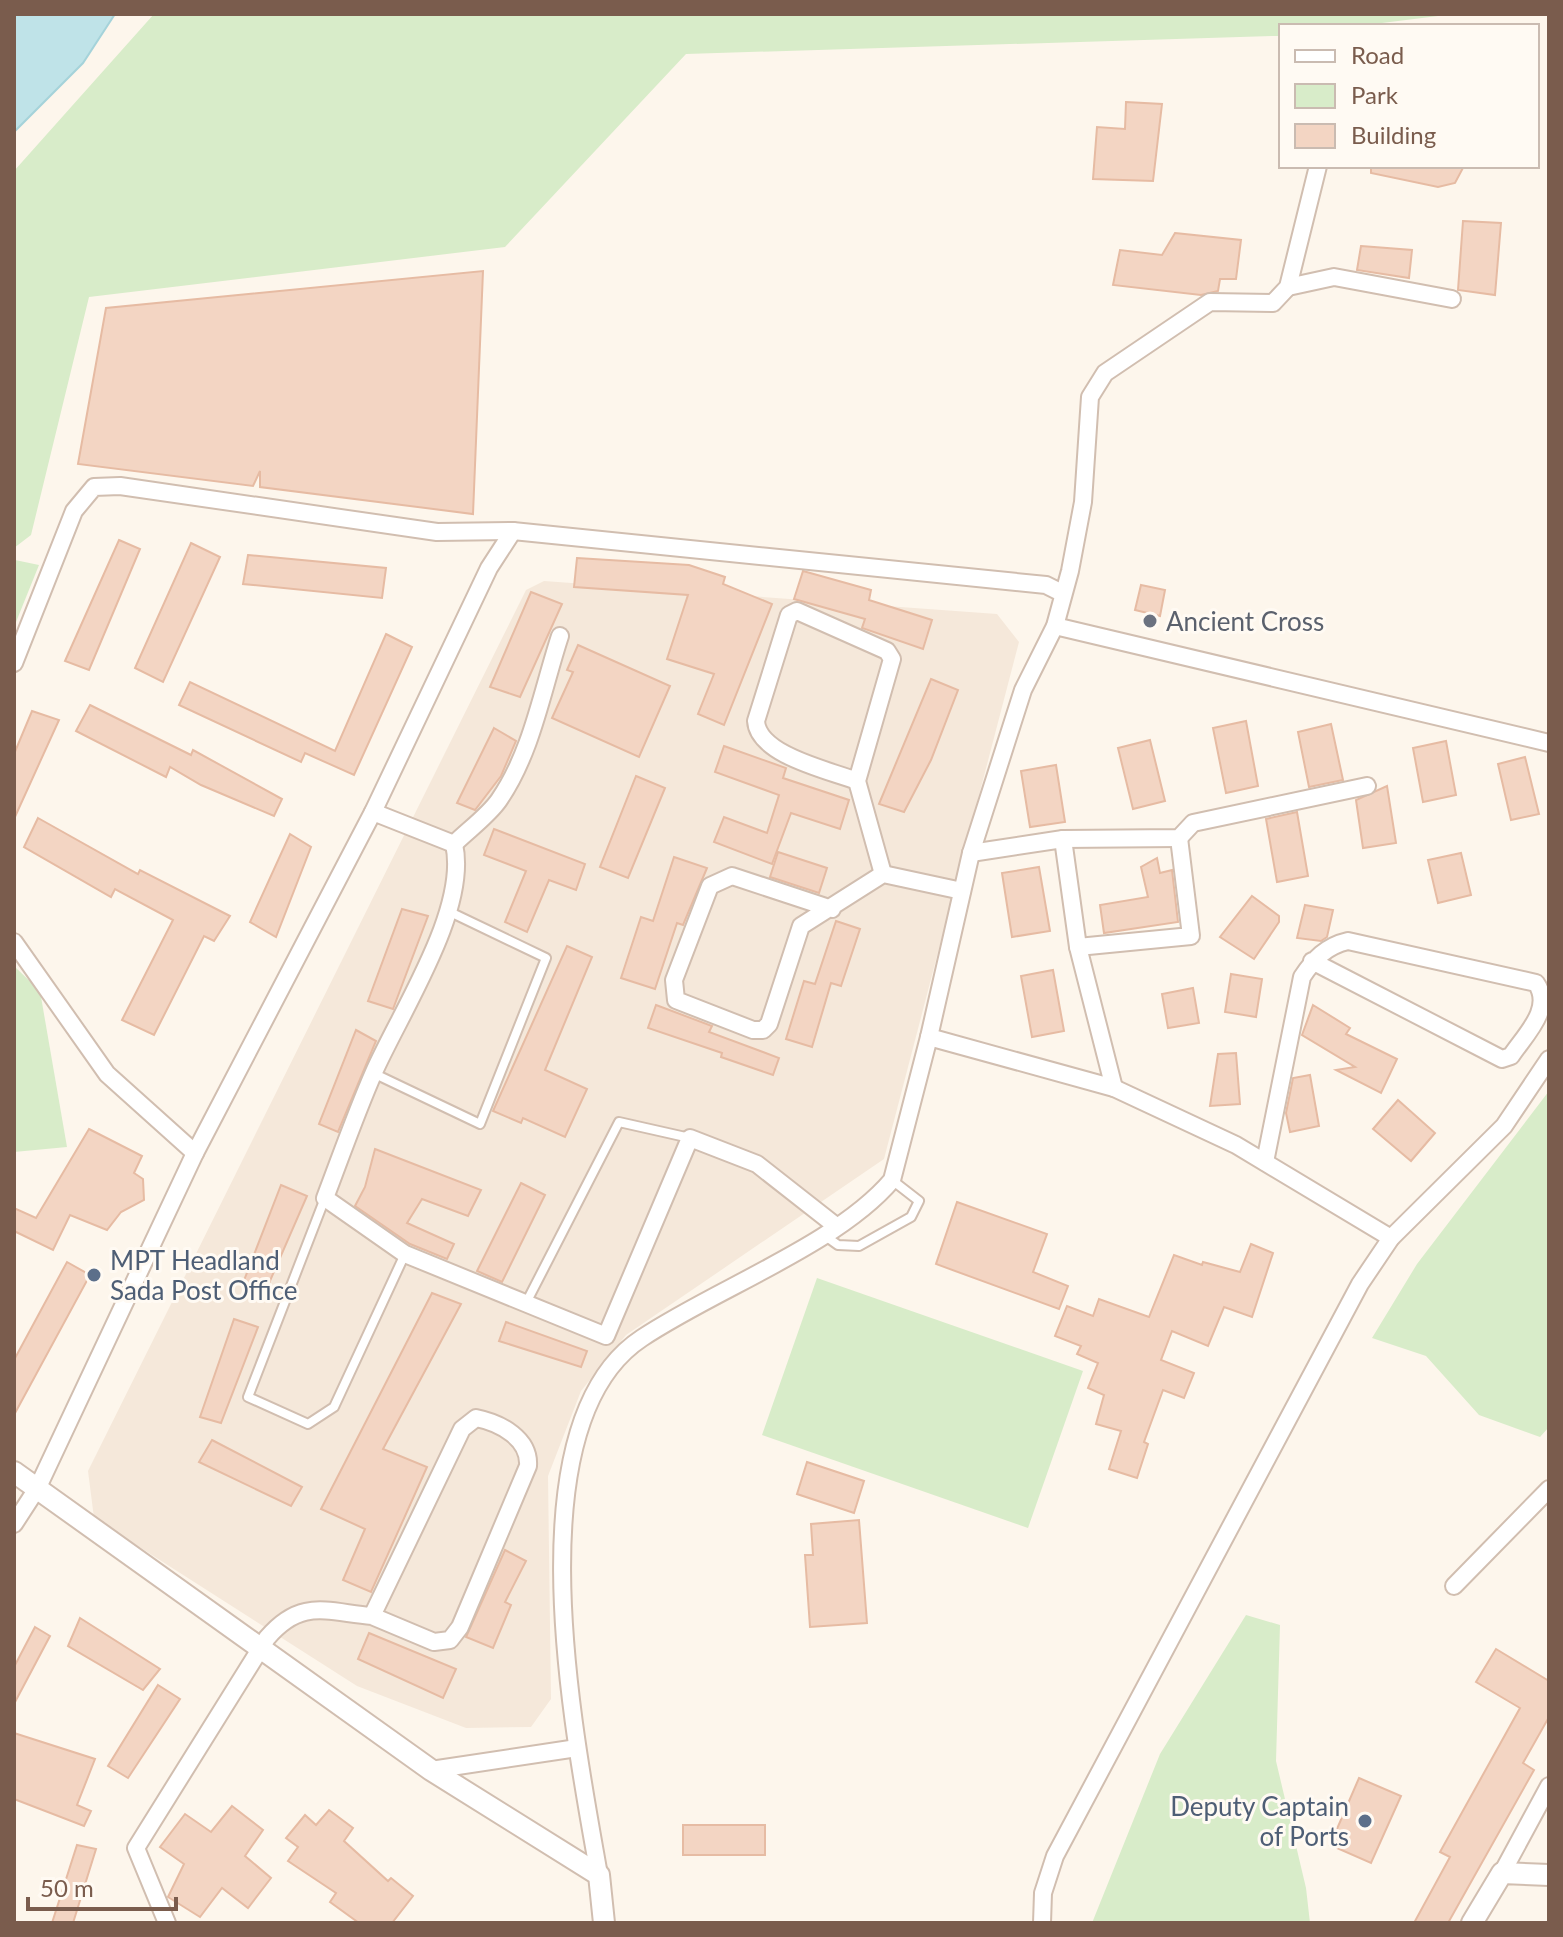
<svg xmlns="http://www.w3.org/2000/svg" width="1563" height="1937" font-family="Lato,sans-serif">
	<style>
		.residential { fill: #f5e8da }
		.green { fill: #d8ecc9 }
		.water { fill: #bfe3e8; stroke: #a5d3da; stroke-width: 2 }
		.building { fill: #f3d5c3; stroke: #e6bba3; stroke-width: 2 }
		.lines { fill: none; stroke-linecap: round; stroke-linejoin: round }
		.service-casing { stroke: #d1beb0; stroke-width: 12 }
		.minor-casing { stroke: #d1beb0; stroke-width: 20 }
		.tertiary-casing { stroke: #d1beb0; stroke-width: 24 }
		.service { stroke: #fff; stroke-width: 8 }
		.minor { stroke: #fff; stroke-width: 16 }
		.tertiary { stroke: #fff; stroke-width: 20 }
		.worship-dot { fill: #6b7280; stroke: #fffaf3; stroke-width: 3 }
		.service-dot { fill: #5c6f8a; stroke: #fffaf3; stroke-width: 3 }
		.labels { text-anchor: middle; dominant-baseline: central; stroke-width: 6; stroke-linejoin: round; paint-order: stroke }
		.worship-label { font-size: 26px; fill: #5b616d; stroke: #fffaf3; text-anchor: start }
		.service-label { font-size: 26px; fill: #4e5e75; stroke: #fffaf3; text-anchor: start }
	</style>
	<rect width="100%" height="100%" fill="#fdf6ec"/>
	<!-- residential -->
	<path class="residential" d="M544 581 997 614 1019 642 884 1159 626 1335 581 1391 548 1476 551 1699 531 1727 466 1728 357 1686 94 1518 88 1471 526 590Z"/>
	<!-- green -->
	<g class="green">
		<path d="M154 14H1454L1358 26H1281V36H1274L686 54 505 247 89 297 31 535 14 548V171Z"/>
		<path d="M15 560 39 565 14 627V561Z"/>
		<path d="M14 966 40 991 67 1147 14 1152Z"/>
		<path d="M1549 1091V1427L1540 1437 1479 1415 1426 1356 1372 1338 1417 1264Z"/>
		<path d="M817 1278 1083 1371 1028 1528 762 1435Z"/>
		<path d="M1246 1615 1280 1625 1276 1761 1306 1888 1310 1923H1092L1160 1754Z"/>
	</g>
	<!-- water -->
	<path class="water" d="M14 14H115L83 63 14 132Z"/>
	<!-- building -->
	<g class="building">
		<path d="M1126 102 1162 104 1153 181 1093 179 1097 127 1125 129Z"/>
		<path d="M1371 166H1464L1455 183 1438 187 1371 173Z"/>
		<path d="M1463 221 1501 223 1495 295 1458 290Z"/>
		<path d="M1175 233 1241 240 1236 279H1220L1218 291 1201 295 1113 285 1120 250 1162 255Z"/>
		<path d="M1361 246 1412 250 1409 278 1357 270Z"/>
		<path d="M483 271 473 514 260 487V471L253 486 78 464 106 308Z"/>
		<path d="M119 540 140 549 89 670 65 661Z"/>
		<path d="M191 543 220 557 163 682 135 668Z"/>
		<path d="M248 555 386 568 382 598 243 584Z"/>
		<path d="M577 558 689 565 725 577 723 584 772 604 724 725 698 714 714 674 667 659 688 595 574 587Z"/>
		<path d="M803 571 871 590 869 600 932 620 923 649 862 628 865 619 794 599Z"/>
		<path d="M1141 585 1165 590 1160 616 1135 610Z"/>
		<path d="M531 592 562 604 520 697 490 687Z"/>
		<path d="M386 634 412 647 354 775 305 753 301 762 179 705 190 682 335 751Z"/>
		<path d="M578 645 670 686 639 757 552 718 573 672 567 670Z"/>
		<path d="M931 679 958 690 931 760 904 812 879 804Z"/>
		<path d="M90 705 191 755 193 750 282 799 274 816 201 785 170 767 166 777 76 731Z"/>
		<path d="M32 711 59 720 14 819V754Z"/>
		<path d="M1246 721 1258 786 1226 793 1213 728Z"/>
		<path d="M1331 724 1343 780 1309 787 1298 732Z"/>
		<path d="M494 728 516 741 501 776 475 810 457 803Z"/>
		<path d="M1150 740 1165 801 1133 809 1118 748Z"/>
		<path d="M1446 741 1456 795 1423 802 1413 748Z"/>
		<path d="M724 746 786 768 783 778 849 800 840 829 791 813 772 864 714 842 724 817 767 833 779 795 715 772Z"/>
		<path d="M1525 757 1539 814 1511 820 1498 764Z"/>
		<path d="M1056 765 1065 822 1030 827 1021 771Z"/>
		<path d="M636 776 665 788 628 878 600 867Z"/>
		<path d="M1387 786 1396 843 1363 848 1356 800Z"/>
		<path d="M1297 812 1308 876 1277 882 1266 819Z"/>
		<path d="M38 818 138 874 140 870 230 916 214 941 204 936 154 1035 122 1020 173 920 115 889 111 897 24 847Z"/>
		<path d="M494 829 585 864 576 890 549 880 527 932 505 922 526 871 484 855Z"/>
		<path d="M290 834 311 847 276 937 250 922Z"/>
		<path d="M778 852 827 868 819 893 770 877Z"/>
		<path d="M1461 853 1471 895 1438 903 1428 860Z"/>
		<path d="M674 857 707 868 683 925 677 923 655 989 621 978 641 917 653 921Z"/>
		<path d="M1157 858 1160 873 1172 870 1178 922 1104 933 1100 905 1148 897 1141 867Z"/>
		<path d="M1039 867 1050 931 1012 937 1002 873Z"/>
		<path d="M1252 896 1279 916V922L1254 959 1220 937Z"/>
		<path d="M1305 905 1333 910 1327 937 1321 941 1297 938Z"/>
		<path d="M402 909 428 916 393 1009 368 1001Z"/>
		<path d="M836 921 860 929 841 986 831 983 812 1047 786 1039 804 981 815 984Z"/>
		<path d="M567 946 592 957 545 1070 587 1089 565 1137 523 1118 521 1123 493 1111Z"/>
		<path d="M1053 970 1064 1031 1032 1037 1021 976Z"/>
		<path d="M1231 974 1262 979 1256 1017 1225 1012Z"/>
		<path d="M1193 988 1199 1023 1168 1028 1162 994Z"/>
		<path d="M656 1005 712 1026 709 1032 779 1058 773 1075 721 1057 722 1053 648 1028Z"/>
		<path d="M1313 1005 1350 1028 1346 1034 1397 1059 1381 1093 1336 1070 1355 1067 1302 1035Z"/>
		<path d="M356 1030 376 1041 338 1132 319 1124Z"/>
		<path d="M1236 1053 1240 1104 1210 1106 1218 1054Z"/>
		<path d="M1310 1075 1319 1126 1290 1132 1286 1113 1293 1078Z"/>
		<path d="M1398 1100 1435 1133 1411 1161 1373 1129Z"/>
		<path d="M89 1129 142 1156 134 1173 143 1179 144 1200 121 1212 107 1230 70 1215 53 1250 14 1231V1208L36 1218Z"/>
		<path d="M375 1149 481 1190 468 1216 422 1199 407 1223 454 1244 447 1259 410 1244 355 1206 365 1187Z"/>
		<path d="M521 1183 545 1195 502 1282 477 1271Z"/>
		<path d="M281 1185 307 1196 266 1290 243 1283Z"/>
		<path d="M957 1202 1047 1234 1033 1272 1068 1286 1059 1309 936 1264Z"/>
		<path d="M1251 1244 1273 1253 1252 1317 1224 1307 1208 1346 1172 1331 1161 1360 1194 1373 1184 1398 1163 1390 1144 1442 1148 1444 1137 1478 1109 1469 1121 1431 1096 1424 1104 1395 1088 1388 1098 1363 1077 1354 1081 1346 1055 1336 1067 1306 1093 1316 1099 1299 1149 1317 1174 1255 1202 1265 1203 1262 1240 1272Z"/>
		<path d="M67 1262 90 1275 14 1415V1360Z"/>
		<path d="M432 1293 461 1304 383 1449 427 1467 371 1592 343 1580 365 1529 321 1509Z"/>
		<path d="M234 1319 258 1327 221 1423 200 1417Z"/>
		<path d="M506 1322 587 1351 581 1367 499 1341Z"/>
		<path d="M212 1440 302 1487 291 1506 199 1462Z"/>
		<path d="M807 1462 864 1481 854 1513 797 1494Z"/>
		<path d="M859 1520 867 1623 810 1627 805 1555H813L811 1524Z"/>
		<path d="M505 1550 526 1561 505 1602 511 1605 493 1648 466 1637Z"/>
		<path d="M80 1618 160 1669 143 1690 68 1646Z"/>
		<path d="M35 1627 50 1636 14 1704V1667Z"/>
		<path d="M369 1633 456 1669 443 1698 358 1659Z"/>
		<path d="M1496 1649 1549 1681V1717L1523 1763 1534 1770 1448 1923H1414L1450 1857 1440 1852 1520 1708 1476 1682Z"/>
		<path d="M158 1685 180 1699 128 1778 108 1766Z"/>
		<path d="M14 1733 95 1759 77 1805 91 1811 84 1826 14 1799Z"/>
		<path d="M1359 1778 1401 1796 1371 1863 1330 1845Z"/>
		<path d="M232 1806 263 1830 245 1856 271 1878 248 1908 222 1888 200 1917 168 1897 184 1864 160 1847 185 1814 211 1832Z"/>
		<path d="M329 1810 353 1828 344 1841 388 1881 391 1878 413 1896 392 1923H359L330 1902 336 1893 288 1861 298 1847 286 1838 305 1815 316 1825Z"/>
		<rect x="683" y="1825" width="82" height="30"/>
		<path d="M77 1845 96 1849 73 1923H52Z"/>
	</g>
	<g class="lines">
		<defs>
			<g id="service">
				<path d="M373 1073 480 1124 546 958 450 912"/>
				<path d="M325 1198 248 1397 308 1424 334 1407 405 1254"/>
				<path d="M824 1235 838 1245 859 1246 911 1217 919 1201 892 1180"/>
				<path d="M526 1303 619 1122 690 1138"/>
			</g>
			<g id="minor">
				<path d="M1288 287 1334 277 1452 299"/>
				<path d="M1055 626 1549 743"/>
				<path d="M14 663 74 511 94 487 120 486 437 532 513 531 1046 585 1062 593"/>
				<path d="M857 781C828 770 758 755 756 721L789 615 797 611 887 651 892 659 857 781 883 874"/>
				<path d="M373 812 454 844"/>
				<path d="M454 844C469 909 401 1011 374 1072 356 1113 341 1156 325 1198L405 1254 606 1336 690 1138 757 1164 836 1226"/>
				<path d="M454 844C468 830 488 816 499 800 532 752 542 691 560 636"/>
				<path d="M971 853 1063 839 1179 838 1193 823 1367 786"/>
				<path d="M832 909 732 876 710 886 674 980 676 1000 753 1030H763L769 1024 801 926 883 874 962 891"/>
				<path d="M14 942 107 1074 195 1153"/>
				<path d="M1078 947 1191 936 1179 838"/>
				<path d="M929 1037 1114 1088 1078 947 1063 839"/>
				<path d="M1114 1088 1236 1145 1391 1238"/>
				<path d="M1265 1162 1302 977C1314 959 1326 946 1348 941L1536 983C1554 1008 1525 1035 1511 1056L1502 1059 1312 961"/>
				<path d="M14 1524 38 1487 195 1153 373 812 489 568 513 531"/>
				<path d="M1454 1586 1549 1489"/>
				<path d="M431 1770 577 1748"/>
				<path d="M1502 1873 1549 1786"/>
				<path d="M599 1875C576 1743 510 1425 642 1338 715 1289 837 1245 892 1180L929 1037 971 853 1023 690 1055 626 1070 571 1083 502 1090 397 1105 373 1210 302 1273 303 1288 287 1318 166"/>
				<path d="M167 1923 136 1848 267 1638C301 1598 326 1612 372 1616L462 1429 476 1418C501 1423 530 1439 528 1466L460 1627 450 1640 434 1642 372 1616"/>
				<path d="M1042 1923 1043 1893 1055 1856 1360 1284 1391 1238 1504 1126 1549 1059"/>
			</g>
			<g id="tertiary">
				<path d="M14 1472 431 1770 599 1875 604 1923"/>
				<path d="M1472 1923 1502 1873 1549 1875"/>
			</g>
		</defs>
		<!-- service casing -->
		<use href="#service" class="service-casing"/>
		<!-- minor casing -->
		<use href="#minor" class="minor-casing"/>
		<!-- tertiary casing -->
		<use href="#tertiary" class="tertiary-casing"/>
		<!-- service -->
		<use href="#service" class="service"/>
		<!-- minor -->
		<use href="#minor" class="minor"/>
		<!-- tertiary -->
		<use href="#tertiary" class="tertiary"/>
	</g>
	<!-- markers -->
	<circle class="worship-dot" cx="1150" cy="621" r="8"/>
	<g class="service-dot">
		<circle cx="94" cy="1275" r="8"/>
		<circle cx="1365" cy="1821" r="8"/>
	</g>
	<g class="labels">
		<!-- worship labels -->
		<g class="worship-label">
			<text x="1166" y="621">Ancient Cross</text>
		</g>
		<!-- service labels -->
		<g class="service-label">
			<text x="110" y="1260">MPT Headland<tspan x="110" dy="30">Sada Post Office</tspan></text>
			<text x="1349" y="1806" text-anchor="end">Deputy Captain<tspan x="1349" dy="30">of Ports</tspan></text>
		</g>
	</g>
	<!-- border -->
	<rect width="1563" height="1937" fill="none" stroke="#7a5c4d" stroke-width="32"/>
	<!-- legend -->
	<rect x="1279" y="24" width="260" height="144" fill="#fffaf3" stroke="#cabbb1" stroke-width="2"/>
	<rect x="1295" y="50" width="40" height="12" fill="#ffffff" stroke="#cabbb1" stroke-width="2"/>
	<text x="1351" y="64" font-size="24" fill="#7a5c4d">Road</text>
	<rect x="1295" y="84" width="40" height="24" fill="#d8ecc9" stroke="#cabbb1" stroke-width="2"/>
	<text x="1351" y="104" font-size="24" fill="#7a5c4d">Park</text>
	<rect x="1295" y="124" width="40" height="24" fill="#f3d5c3" stroke="#cabbb1" stroke-width="2"/>
	<text x="1351" y="144" font-size="24" fill="#7a5c4d">Building</text>
	<!-- scale -->
	<path d="M28 1897v12h148v-12" fill="none" stroke="#7a5c4d" stroke-width="4"/>
	<text x="40" y="1897" font-size="24" fill="#7a5c4d" stroke="#fffaf3" stroke-width="6" paint-order="stroke">50 m</text>
</svg>
